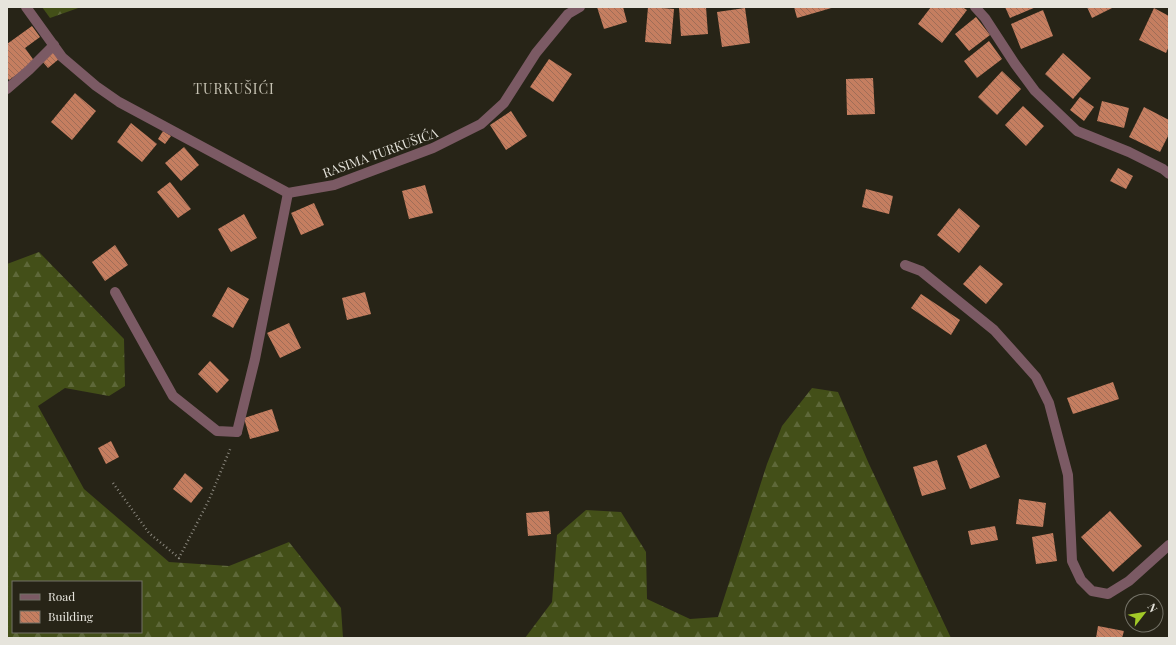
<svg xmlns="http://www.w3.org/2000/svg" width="1176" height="645" font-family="'Playfair Display',serif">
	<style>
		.forest { fill: url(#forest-firs); fill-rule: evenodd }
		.building { fill: url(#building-back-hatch) }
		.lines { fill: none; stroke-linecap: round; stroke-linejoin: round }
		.path { stroke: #8d8a80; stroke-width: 2.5; stroke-dasharray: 1 3; stroke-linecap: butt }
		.lane { stroke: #7b5a64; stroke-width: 10 }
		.street { stroke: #7b5a64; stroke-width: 10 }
		.labels { text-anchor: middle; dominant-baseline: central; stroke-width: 4; stroke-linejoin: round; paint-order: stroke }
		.street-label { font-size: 13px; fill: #e6e4dc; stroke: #272417 }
		.neighbourhood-label { font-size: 14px; letter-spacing: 1px; fill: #c5c1b2; stroke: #272417 }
	</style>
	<defs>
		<pattern id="forest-firs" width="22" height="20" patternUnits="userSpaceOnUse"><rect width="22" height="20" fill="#434f18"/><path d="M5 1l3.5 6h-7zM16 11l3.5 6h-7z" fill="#5e6839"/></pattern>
		<pattern id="building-back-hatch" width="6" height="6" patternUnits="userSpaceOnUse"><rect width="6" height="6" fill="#c57e60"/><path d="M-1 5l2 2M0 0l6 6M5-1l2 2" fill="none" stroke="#9f6d57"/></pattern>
	</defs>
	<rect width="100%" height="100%" fill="#272417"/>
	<!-- forest -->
	<g class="forest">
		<path d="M42 7H81L50 18Z"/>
		<path d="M39 252 124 339 125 386 109 396 65 388 38 406 84 489 169 562 229 566 289 542 341 608 343 638H7V264ZM13 582H141V632H13Z"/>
		<path d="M812 388 838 392 869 464 951 638H525L552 602 557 535 586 510 621 512 646 552 647 599 690 619 718 617 767 464 782 426Z"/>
	</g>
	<!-- building -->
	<g class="building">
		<path d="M597 7H623L627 22 604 29Z"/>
		<path d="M648 7 674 9 671 44 645 42Z"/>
		<path d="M679 7H706L708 34 681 36Z"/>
		<path d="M794 7H835L797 18Z"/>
		<path d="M931 7H962L967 10 942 43 918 24Z"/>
		<path d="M1005 7H1036L1010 18Z"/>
		<path d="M1087 7H1114L1092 18Z"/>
		<path d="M745 8 750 43 722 47 717 12Z"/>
		<path d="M1154 8 1169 16V46L1166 53 1139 40Z"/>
		<path d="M1043 10 1053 36 1021 49 1011 24Z"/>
		<path d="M976 17 990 35 969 51 955 34Z"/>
		<path d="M32 26 40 37 25 48 35 62 9 80 7 77V44Z"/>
		<path d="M989 41 1002 59 977 78 964 61Z"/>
		<path d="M53 52 59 59 48 68 42 61Z"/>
		<path d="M1063 53 1091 78 1073 99 1045 74Z"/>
		<path d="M549 59 572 74 553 102 530 87Z"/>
		<path d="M1002 71 1021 89 997 115 978 97Z"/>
		<path d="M873 78 875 114 847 115 846 79Z"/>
		<path d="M75 93 96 111 72 140 51 122Z"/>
		<path d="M1080 97 1094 107 1084 121 1070 110Z"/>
		<path d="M1102 101 1129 108 1124 128 1097 121Z"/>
		<path d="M1023 106 1044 126 1026 146 1005 125Z"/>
		<path d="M1144 107 1169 120V134L1160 152 1129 137Z"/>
		<path d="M511 111 527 136 506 150 490 125Z"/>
		<path d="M131 123 157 144 142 162 117 142Z"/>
		<path d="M163 131 171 136 165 144 158 139Z"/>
		<path d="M184 147 199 165 181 181 165 163Z"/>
		<path d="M1118 168 1133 176 1126 189 1110 181Z"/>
		<path d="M170 182 191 209 178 218 157 192Z"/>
		<path d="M425 185 433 213 409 219 402 191Z"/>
		<path d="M866 189 893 196 889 214 862 207Z"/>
		<path d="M314 203 324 225 301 235 291 213Z"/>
		<path d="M959 208 980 226 959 253 937 235Z"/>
		<path d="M244 214 257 238 231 252 218 229Z"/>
		<path d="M115 245 128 265 105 281 92 262Z"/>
		<path d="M980 265 1003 284 986 304 963 284Z"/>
		<path d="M228 287 249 299 233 328 212 316Z"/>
		<path d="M365 292 371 314 347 320 342 298Z"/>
		<path d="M921 294 960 320 951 335 911 308Z"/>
		<path d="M289 323 301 348 280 358 267 333Z"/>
		<path d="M210 361 229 380 217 393 198 374Z"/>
		<path d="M1113 382 1119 399 1073 414 1067 398Z"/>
		<path d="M272 409 279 431 250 439 244 418Z"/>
		<path d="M111 441 119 457 106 464 98 448Z"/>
		<path d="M986 444 1000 477 970 489 957 456Z"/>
		<path d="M937 460 946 489 922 496 913 467Z"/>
		<path d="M185 473 203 488 191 503 173 489Z"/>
		<path d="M1019 499 1046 503 1043 527 1016 524Z"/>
		<path d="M549 511 551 534 528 536 526 513Z"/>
		<path d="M1110 511 1142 546 1113 572 1081 537Z"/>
		<path d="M995 526 998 540 971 545 968 531Z"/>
		<path d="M1053 533 1057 561 1036 564 1032 537Z"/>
		<path d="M1098 626 1124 631 1122 638H1096Z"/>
	</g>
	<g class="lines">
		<!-- path -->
		<path class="path" d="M113 483 149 533 179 558 209 500 231 447"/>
		<!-- lane -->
		<g class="lane">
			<path d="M7 89 29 70 54 45"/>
			<path d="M115 292 173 396 217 431 237 432"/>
		</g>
		<!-- street -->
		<g class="street">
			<path d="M26 7 62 57 96 86 119 102 288 193 334 185 433 148 481 124 504 103 536 53 568 14 580 7"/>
			<path d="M975 7 985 18 1015 64 1035 91 1077 131 1129 152 1163 169 1169 174"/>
			<path d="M905 265 921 271 994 330 1036 377 1049 403 1068 475 1072 561 1081 580 1092 591 1108 594 1129 581 1169 545"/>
			<path d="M237 432 255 359 288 193"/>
		</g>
	</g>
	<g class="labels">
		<!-- street labels -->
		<g class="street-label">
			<text transform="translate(380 152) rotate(-20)">RASIMA TURKUŠIĆA</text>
		</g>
		<!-- neighbourhood labels -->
		<g class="neighbourhood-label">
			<text x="234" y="88">TURKUŠIĆI</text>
		</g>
	</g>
	<!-- border -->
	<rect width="1176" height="645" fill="none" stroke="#e6e4dc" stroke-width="16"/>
	<!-- legend -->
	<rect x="12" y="581" width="130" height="52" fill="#272417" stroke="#737166"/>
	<rect x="20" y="594" width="20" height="6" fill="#7b5a64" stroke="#737166"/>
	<text x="48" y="601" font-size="12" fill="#e6e4dc">Road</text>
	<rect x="20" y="611" width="20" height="12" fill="url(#building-back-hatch)" stroke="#737166"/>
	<text x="48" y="621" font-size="12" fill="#e6e4dc">Building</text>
	<!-- north arrow -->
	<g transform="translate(1144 613) rotate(59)"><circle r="19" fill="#272417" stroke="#737166"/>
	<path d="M0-3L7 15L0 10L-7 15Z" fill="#a2c928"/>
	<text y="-6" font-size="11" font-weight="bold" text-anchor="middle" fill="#e6e4dc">N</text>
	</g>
</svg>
